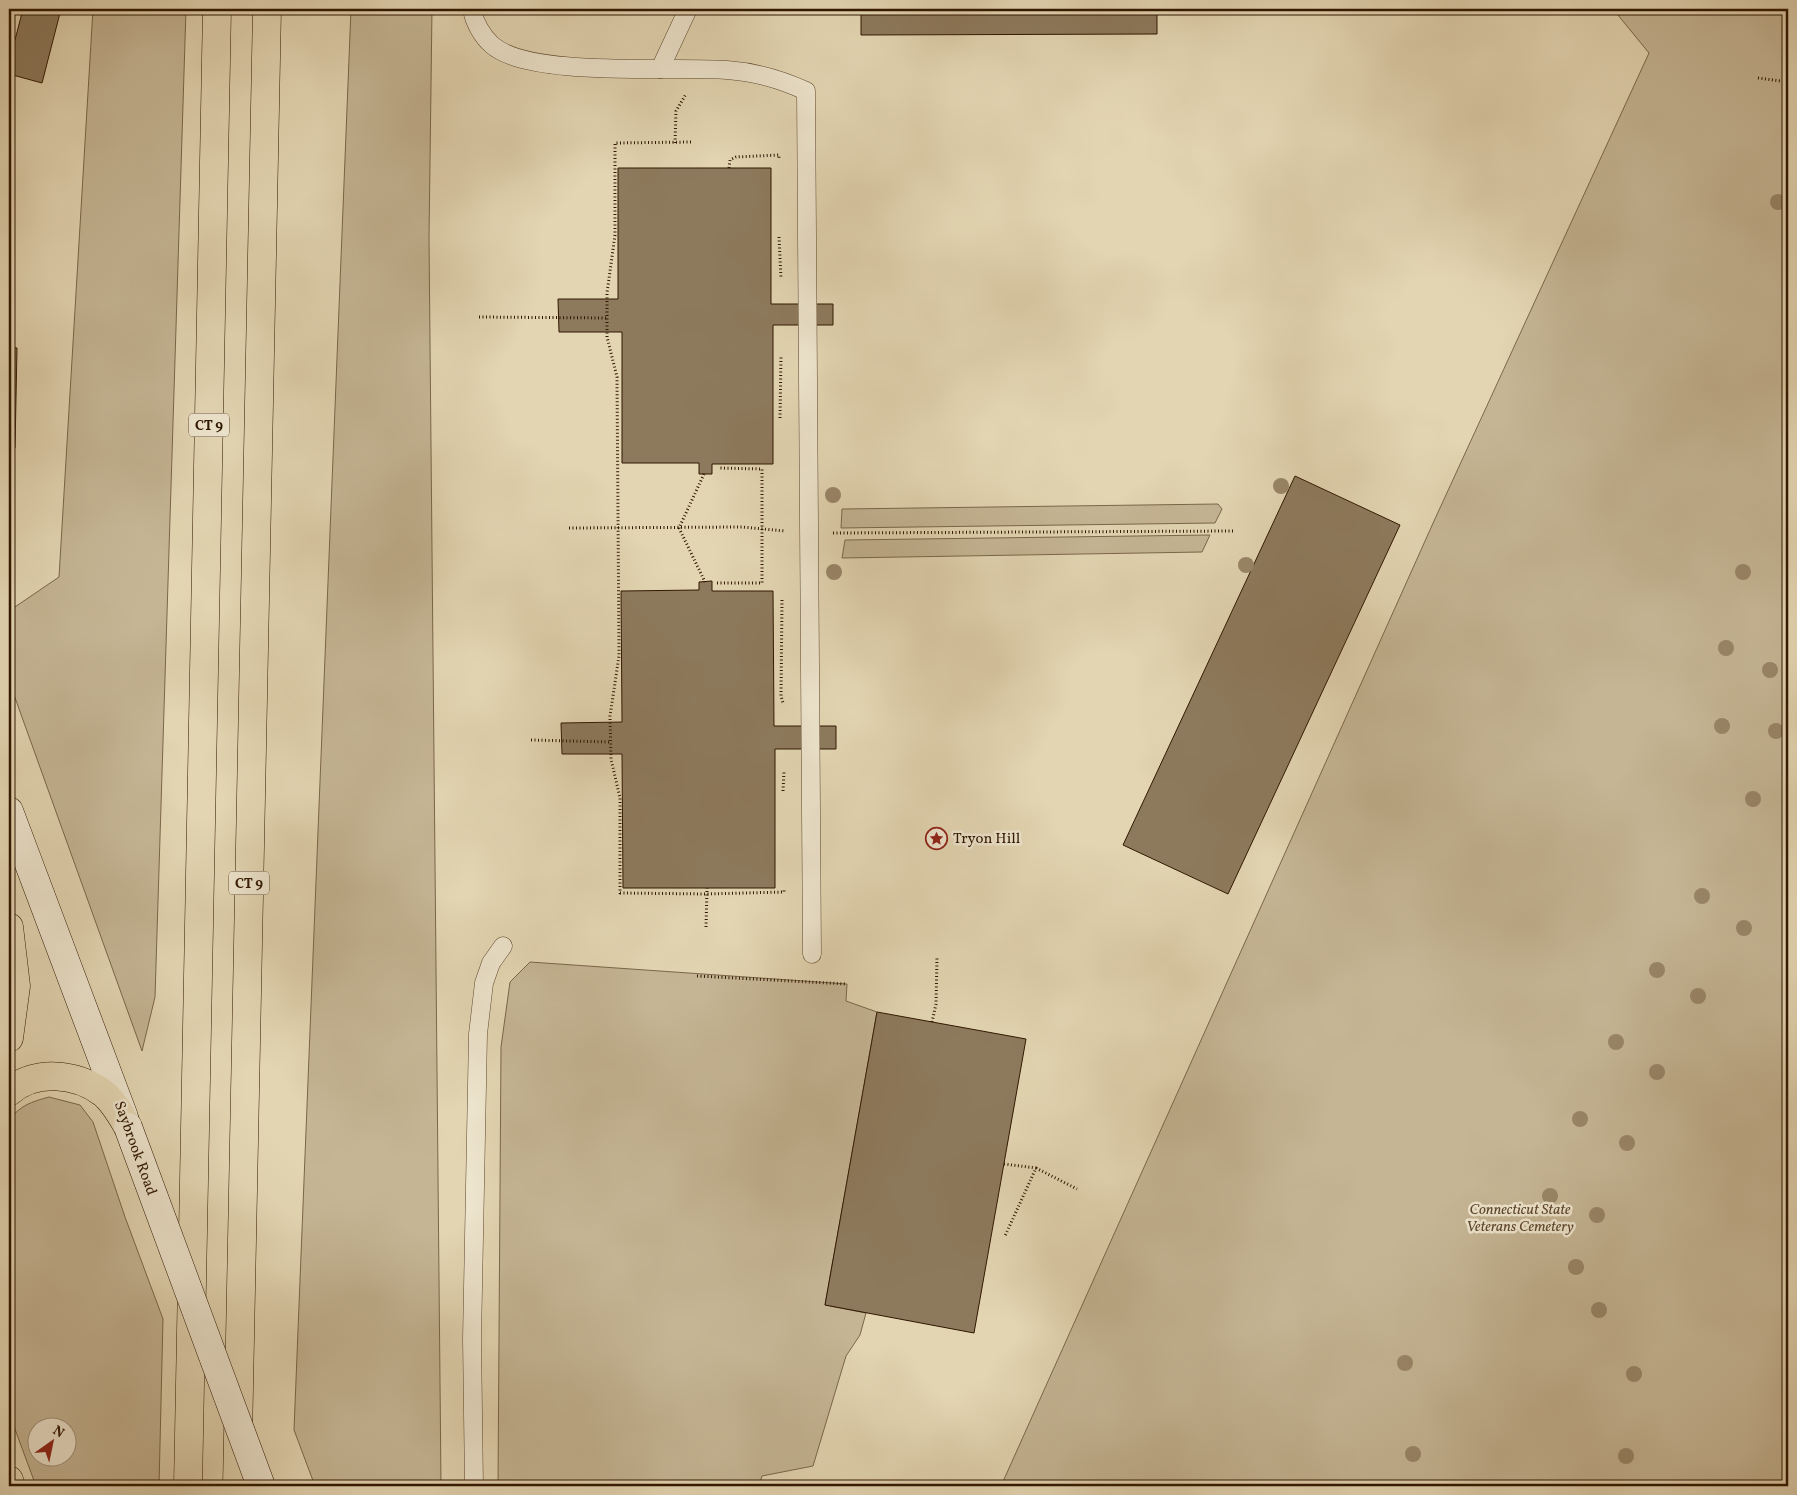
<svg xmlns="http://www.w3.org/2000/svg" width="1797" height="1495" viewBox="0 0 1797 1495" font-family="Vollkorn,serif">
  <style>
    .green { fill: #c5b594; stroke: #7a664a; fill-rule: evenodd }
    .building { fill: #8d7a5d; stroke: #301700 }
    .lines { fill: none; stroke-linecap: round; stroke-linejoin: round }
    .service-casing { stroke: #5d462c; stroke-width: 19 }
    .secondary-casing { stroke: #301700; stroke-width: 29 }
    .motorway-casing { stroke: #301700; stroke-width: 29 }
    .path { stroke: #301700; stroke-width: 3; stroke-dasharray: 1 2.5; stroke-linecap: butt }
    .service { stroke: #ede4cd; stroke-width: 18 }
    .secondary { stroke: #ede4cd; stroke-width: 28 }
    .motorway { stroke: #e3d5b2; stroke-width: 28 }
    .secondary-bridge-casing { stroke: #301700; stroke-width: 29; stroke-linecap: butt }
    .secondary-bridge { stroke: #ede4cd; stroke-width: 28 }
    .tree { fill: #998668 }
    .labels { text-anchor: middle; stroke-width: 5; stroke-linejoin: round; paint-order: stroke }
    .shield { fill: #ede4cd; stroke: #69543e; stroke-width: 1 }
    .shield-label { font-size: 14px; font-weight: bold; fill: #301700 }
    .poi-label { font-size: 15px; fill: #301700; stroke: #ede4cd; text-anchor: start }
    .street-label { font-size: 15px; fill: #301700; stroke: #ede4cd }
    .park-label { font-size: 15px; font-style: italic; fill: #5d462c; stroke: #ede4cd }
  </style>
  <rect width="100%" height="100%" fill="#e3d5b2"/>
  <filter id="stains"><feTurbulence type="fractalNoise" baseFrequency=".004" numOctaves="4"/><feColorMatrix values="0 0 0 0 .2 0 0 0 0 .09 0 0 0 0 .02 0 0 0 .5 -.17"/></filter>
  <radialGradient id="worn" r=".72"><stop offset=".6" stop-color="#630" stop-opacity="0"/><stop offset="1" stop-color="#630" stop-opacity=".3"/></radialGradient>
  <g class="green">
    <path d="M93 9H186L155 997 142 1051 9 681V611L59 577Z"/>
    <path d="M351 9H432L429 238 441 1486H315L294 1430Z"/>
    <path d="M1613 9H1788V1486H1001L1434 521 1649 53Z"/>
    <path d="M1218 504 1222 509 1215 523 841 528 842 509Z"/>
    <path d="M1210 535 1202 552 842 558 845 540Z"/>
    <path d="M530 962 847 984 846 1001 877 1012 825 1305 866 1313 860 1335 846 1356 813 1466 762 1476 759 1486H498L501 1047 510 982Z"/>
    <path d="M49 1097 80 1105 93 1122 125 1217 163 1319 159 1486H36L9 1413V1120C21 1105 31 1102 49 1097ZM38 1428H68V1458H38Z"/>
  </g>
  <g class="building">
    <path d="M23 9H43L60 13 42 83 9 74V63Z"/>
    <path d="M861 9H1157V34L861 35Z"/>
    <path d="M618 168H771V304H833V325H773V464H712V474H699V463H622V332H559L558 299H618Z"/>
    <path d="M9 347 17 348 15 448H9Z"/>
    <path d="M1295 476 1400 525 1228 894 1123 845Z"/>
    <path d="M712 581V591H773L774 726H836V749H775V888H623L622 754H562L561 723 622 722 621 591 699 590V582Z"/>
    <path d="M877 1012 1026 1039 974 1333 825 1305Z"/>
  </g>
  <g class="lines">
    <defs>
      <g id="service">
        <path d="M472 9C474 22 482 36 492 45 529 78 674 66 727 70 756 72 780 79 806 91L812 954"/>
        <path d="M660 69 688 9"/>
        <path d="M474 1486 472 1339 478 1034 484 983 491 963 503 946"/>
      </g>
      <path id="secondary" d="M9 811 124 1117"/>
      <g id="motorway">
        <path d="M9 927 16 986 9 1038"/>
        <path d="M9 1092C35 1069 76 1073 103 1093 114 1102 121 1115 128 1127"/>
        <path d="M9 1480 11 1486"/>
        <path d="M188 1486 217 9"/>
        <path d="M237 1486 267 9"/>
      </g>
    </defs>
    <use href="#service" class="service-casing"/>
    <use href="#secondary" class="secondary-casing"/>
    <use href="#motorway" class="motorway-casing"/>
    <g class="path">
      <path d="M1758 78 1788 82"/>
      <path d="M691 142 615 143V235L607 293V337L617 377 619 656 610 716 611 759 620 798V893L706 894 784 892V890"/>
      <path d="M675 143 676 111 686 94"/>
      <path d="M729 168 730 160 736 157 779 155V159"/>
      <path d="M779 237 781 278"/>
      <path d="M479 317 607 318"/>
      <path d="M780 418 781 355"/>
      <path d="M704 474 679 528 705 582"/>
      <path d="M569 528 742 527 785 531"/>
      <path d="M833 533 1233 531"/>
      <path d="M717 583H762V469L719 468"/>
      <path d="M782 600 781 696 783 703"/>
      <path d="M531 740 610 742"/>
      <path d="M783 791 784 772"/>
      <path d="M706 927 707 888"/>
      <path d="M697 976 847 984"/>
      <path d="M932 1022 936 1004 937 958"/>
      <path d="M1004 1164 1036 1168 1005 1236"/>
      <path d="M1036 1168 1077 1189"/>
    </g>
    <use href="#service" class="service"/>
    <use href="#secondary" class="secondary"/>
    <use href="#motorway" class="motorway"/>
    <defs>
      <path id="secondary-bridge" d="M128 1127 261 1486"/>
    </defs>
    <use href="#secondary-bridge" class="secondary-bridge-casing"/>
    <use href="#secondary-bridge" class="secondary-bridge"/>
  </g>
  <g class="tree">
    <circle cx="1778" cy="202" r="8"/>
    <circle cx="1281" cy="486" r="8"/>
    <circle cx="833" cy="495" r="8"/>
    <circle cx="1246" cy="565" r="8"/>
    <circle cx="834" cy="572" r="8"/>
    <circle cx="1743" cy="572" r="8"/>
    <circle cx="1726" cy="648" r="8"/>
    <circle cx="1770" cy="670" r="8"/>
    <circle cx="1722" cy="726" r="8"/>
    <circle cx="1776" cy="731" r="8"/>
    <circle cx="1753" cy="799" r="8"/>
    <circle cx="1702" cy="896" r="8"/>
    <circle cx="1744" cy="928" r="8"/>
    <circle cx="1657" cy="970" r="8"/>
    <circle cx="1698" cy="996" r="8"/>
    <circle cx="1616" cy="1042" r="8"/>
    <circle cx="1657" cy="1072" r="8"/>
    <circle cx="1580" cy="1119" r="8"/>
    <circle cx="1627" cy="1143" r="8"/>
    <circle cx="1550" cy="1196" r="8"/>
    <circle cx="1597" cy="1215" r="8"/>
    <circle cx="1576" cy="1267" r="8"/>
    <circle cx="1599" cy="1310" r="8"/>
    <circle cx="1405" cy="1363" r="8"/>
    <circle cx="1634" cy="1374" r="8"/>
    <circle cx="1413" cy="1454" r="8"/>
    <circle cx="1626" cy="1456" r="8"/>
  </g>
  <defs>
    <symbol id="sight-ring" viewBox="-11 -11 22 22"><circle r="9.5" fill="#ede4cd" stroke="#8f2418" stroke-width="1.5"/><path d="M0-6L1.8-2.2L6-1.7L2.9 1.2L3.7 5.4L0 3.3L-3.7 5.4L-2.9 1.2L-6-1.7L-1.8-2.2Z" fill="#8f2418"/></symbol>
  </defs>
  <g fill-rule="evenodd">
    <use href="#sight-ring" x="924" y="826" width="25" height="25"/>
  </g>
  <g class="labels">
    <g class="shield">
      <rect x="189" y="413.5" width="40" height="23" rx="4"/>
      <rect x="229" y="871.5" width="40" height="23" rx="4"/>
    </g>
    <g class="shield-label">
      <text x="209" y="430">CT 9</text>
      <text x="249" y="888">CT 9</text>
    </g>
    <g class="poi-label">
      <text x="953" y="843">Tryon Hill</text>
    </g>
    <g class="street-label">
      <text transform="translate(136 1148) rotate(70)" y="5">Saybrook Road</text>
    </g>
    <g class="park-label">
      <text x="1520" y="1214">Connecticut State<tspan x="1520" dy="17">Veterans Cemetery</tspan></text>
    </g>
  </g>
  <rect width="1797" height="1495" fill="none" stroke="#e3d5b2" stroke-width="30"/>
  <rect x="10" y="10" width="1777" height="1475" fill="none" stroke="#301700" stroke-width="2.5"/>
  <rect x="15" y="15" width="1767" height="1465" fill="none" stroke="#301700"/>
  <g transform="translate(52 1442) rotate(33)"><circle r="24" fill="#ede4cd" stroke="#a1927b"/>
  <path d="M0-4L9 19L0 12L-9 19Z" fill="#8f2418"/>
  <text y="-8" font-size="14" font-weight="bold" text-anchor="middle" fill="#301700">N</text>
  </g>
  <rect width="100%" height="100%" filter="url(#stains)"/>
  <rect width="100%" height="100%" fill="url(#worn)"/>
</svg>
